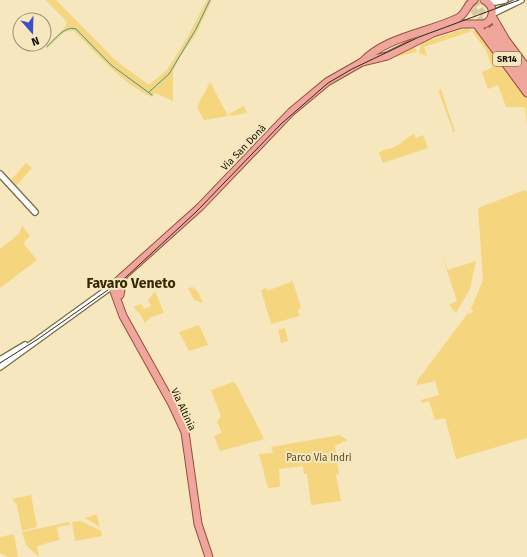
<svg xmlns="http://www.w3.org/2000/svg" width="527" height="557" viewBox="0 0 527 557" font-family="'Fira Sans',sans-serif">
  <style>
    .green { fill: #f5d57d }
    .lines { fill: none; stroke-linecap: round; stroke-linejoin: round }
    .stream { stroke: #3998a3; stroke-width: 1 }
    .major-tunnel { stroke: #d5c7a2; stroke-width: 7; stroke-dasharray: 7 3.5; stroke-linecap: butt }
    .minor-casing { stroke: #796b46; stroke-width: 8 }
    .major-casing { stroke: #9c4c3c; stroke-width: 9 }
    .minor { stroke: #fff; stroke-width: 5.5 }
    .major { stroke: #efa69c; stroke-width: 7 }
    .tram { stroke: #312a1a; stroke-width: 1 }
    .labels { text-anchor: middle; stroke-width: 4; stroke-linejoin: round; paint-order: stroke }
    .shield { fill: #f6e7be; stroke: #5a513c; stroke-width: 1 }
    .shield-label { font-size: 9px; font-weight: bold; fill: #171104 }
    .street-label { font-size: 10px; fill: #171104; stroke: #f6e7be }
    .park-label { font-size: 10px; fill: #5c4d26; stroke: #f6e7be }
    .district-label { font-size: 14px; font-weight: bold; fill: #342802; stroke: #f6e7be }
  </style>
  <rect width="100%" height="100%" fill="#f6e7be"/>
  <g class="green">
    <path d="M46 0H56L116 61 149 85 167 70 187 38 207 0H212L196 34 180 57 173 71V101L155 93 152 97C123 85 97 53 74 31L65 32 48 47 46 46 65 27 67 22Z"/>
    <path d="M467 28 472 31 477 30 527 96V124L525 107H506L498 85 488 89 482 72 492 68 486 50 472 31 424 47 427 56 419 53 421 43Z"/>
    <path d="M412 47 415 48 417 52 391 58Z"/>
    <path d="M210 82 228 116 204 120 197 107Z"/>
    <path d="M441 89 455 132H453L452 128 438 90Z"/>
    <path d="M244 106 247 113 230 116 229 114Z"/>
    <path d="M414 134 416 138 423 135 428 148 383 163 379 153C385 148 392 149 398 145 404 142 407 136 414 134Z"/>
    <path d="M26 163 32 168 16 186 11 180Z"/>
    <path d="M525 190 527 192V438L456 459 445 418 435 420 429 401 421 403V400L439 395 435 381 417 385V381L468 313 470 314 473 311 471 309 483 280 478 208Z"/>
    <path d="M22 226 30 236 23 243 37 260 0 288V249L19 234Z"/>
    <path d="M443 258 448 270 476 261 470 289 456 313 449 305 457 301Z"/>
    <path d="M291 280 293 282 301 308 298 310 299 316 271 324 261 290 266 288 267 291 291 282Z"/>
    <path d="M193 287 198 292 203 303 194 300 188 288Z"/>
    <path d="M155 291 164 313 151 317 145 323 140 314 133 307 141 304 144 309 151 306 148 300Z"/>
    <path d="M199 325 208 345 189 351 179 332Z"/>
    <path d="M285 328 288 341 281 343 278 330Z"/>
    <path d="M233 382 236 384 264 439 220 451 214 436 222 433 217 422 221 416 211 390Z"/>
    <path d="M340 435 347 440 335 446 339 474 336 475 341 501 311 505 307 474H304L303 466 279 469 280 486 279 487 268 488 259 454 273 453 271 447Z"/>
    <path d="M31 495 37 527 22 531 17 505 12 499Z"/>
    <path d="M97 514V516L100 527 85 518Z"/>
    <path d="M81 521 101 531 102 536 75 541 72 522Z"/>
    <path d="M69 522 70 525 57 527 59 540 37 546 39 557 26 545 22 532Z"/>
    <path d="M14 534 18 557H8L0 553V537Z"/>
  </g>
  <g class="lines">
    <g class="stream">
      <path d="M47 47C54 40 65 25 76 29L111 65 152 95"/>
      <path d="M149 92 169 74 196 29 210 0"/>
    </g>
    <g class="major-tunnel">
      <path d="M467 0 486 28"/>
      <path d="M474 0 493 29"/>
    </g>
    <defs>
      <g id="minor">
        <path d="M487 1 495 2 505 0"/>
        <path d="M492 14 521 0"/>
        <path d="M0 174 35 212"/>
        <path d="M0 360 25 345"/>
        <path d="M0 367 112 286"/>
      </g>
      <g id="major">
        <path d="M492 16 506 40 527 68"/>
        <path d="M477 25 527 93"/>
        <path d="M493 29 527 76"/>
        <path d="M488 31 527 85"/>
        <path d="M362 62C387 36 427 33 458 18 466 14 467 4 474 0"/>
        <path d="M120 295 123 277"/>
        <path d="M209 557 198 524 185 432 172 404 123 316 112 286 200 207 291 112 327 82 362 62 387 56 433 33 462 24H485C495 18 495 6 484 0"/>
      </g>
    </defs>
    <use href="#minor" class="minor-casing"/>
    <use href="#major" class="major-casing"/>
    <use href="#minor" class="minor"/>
    <use href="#major" class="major"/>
    <path class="tram" d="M0 363 38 339 125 278 196 212 281 124 328 83 352 69 419 37 519 0"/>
  </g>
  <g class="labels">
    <rect class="shield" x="493" y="52" width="28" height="14" rx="3"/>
    <g class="shield-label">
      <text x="507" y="62">SR14</text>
    </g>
    <g class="street-label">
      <text transform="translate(243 147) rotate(-46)" y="4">Via San Donà</text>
      <text transform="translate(184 409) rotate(65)" y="4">Via Altinia</text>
    </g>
    <g class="park-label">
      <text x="319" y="461">Parco Via Indri</text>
    </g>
    <g class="district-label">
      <text x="131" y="288">Favaro Veneto</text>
    </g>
  </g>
  <g transform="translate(32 32) rotate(160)"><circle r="19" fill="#f6e7be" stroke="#9d9174"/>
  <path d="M0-3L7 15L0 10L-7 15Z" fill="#3b51c4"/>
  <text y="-6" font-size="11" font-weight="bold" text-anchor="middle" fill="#171104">N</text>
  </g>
</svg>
